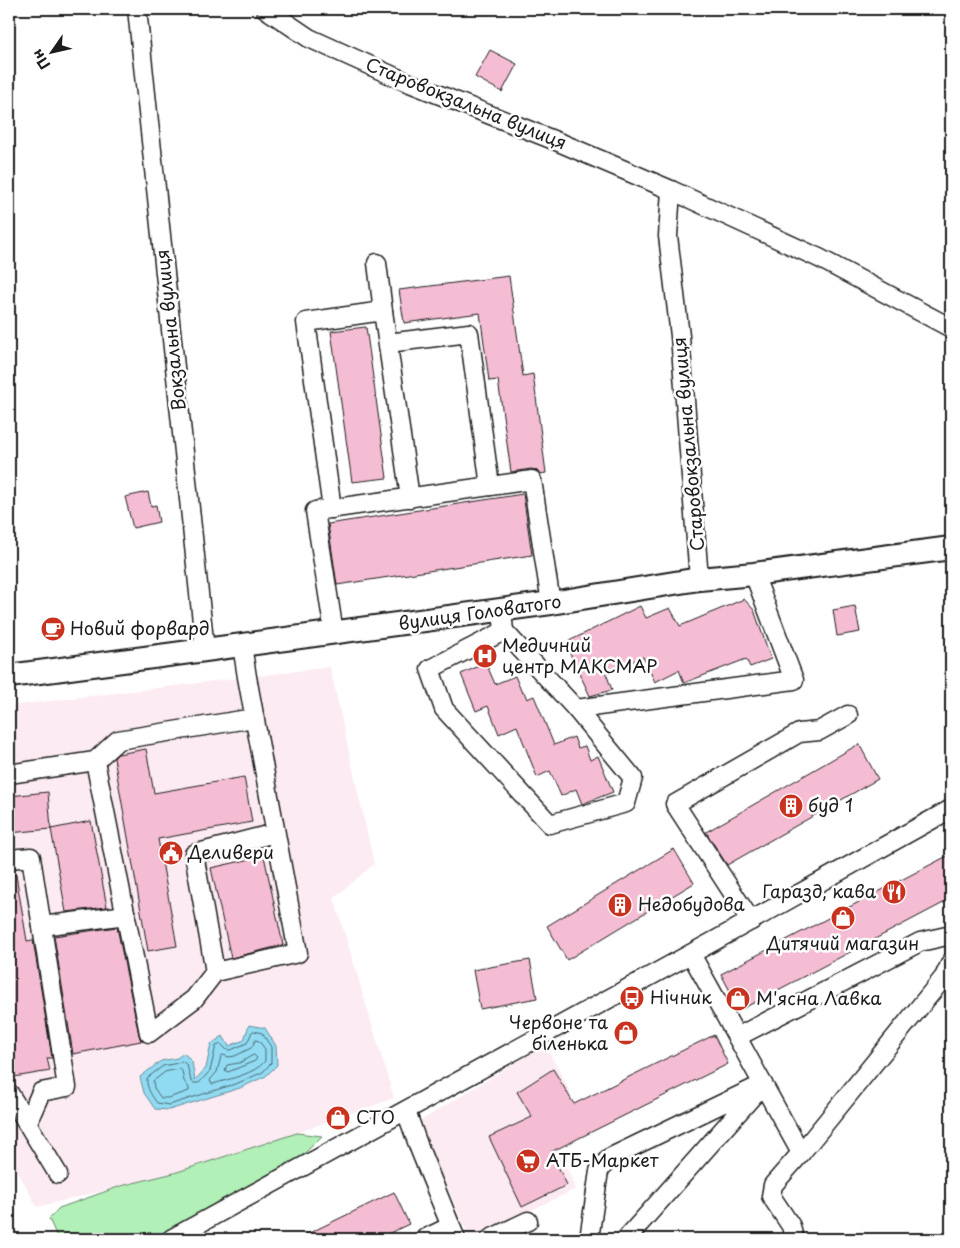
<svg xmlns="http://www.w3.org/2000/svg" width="960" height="1248" viewBox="0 0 960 1248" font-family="'Playpen Sans',sans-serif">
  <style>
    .built { fill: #fcebf2 }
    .green { fill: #b1f0b7; stroke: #66866a }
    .water { fill: #91dbf2; stroke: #628f9c }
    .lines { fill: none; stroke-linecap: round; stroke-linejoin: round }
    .shore { stroke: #4b6872; stroke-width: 1 }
    .building { fill: #f5bdd4; stroke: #1c1c1c }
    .minor-casing { stroke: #1c1c1c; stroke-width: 21 }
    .major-casing { stroke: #1c1c1c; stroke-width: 26 }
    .minor { stroke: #fff; stroke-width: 18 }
    .major { stroke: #fff; stroke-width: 22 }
    .labels { text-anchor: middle; stroke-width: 5; stroke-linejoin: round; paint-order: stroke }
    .street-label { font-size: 18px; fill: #1c1c1c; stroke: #fff }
    .poi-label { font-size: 18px; fill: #1c1c1c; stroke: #fff; text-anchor: start }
  </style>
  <rect width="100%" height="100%" fill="#fff"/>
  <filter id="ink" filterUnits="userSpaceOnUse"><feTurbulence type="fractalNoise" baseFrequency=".02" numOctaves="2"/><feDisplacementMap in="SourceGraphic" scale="10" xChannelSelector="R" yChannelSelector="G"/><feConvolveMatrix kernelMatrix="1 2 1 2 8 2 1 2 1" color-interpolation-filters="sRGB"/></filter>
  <g filter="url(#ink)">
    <g class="built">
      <path d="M330 667 374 864 334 898 394 1098 202 1167 37 1207 9 1155V706Z"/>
      <path d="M545 1045 571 1093 543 1114 576 1189 470 1239 418 1122Z"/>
    </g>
    <path class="green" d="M297 1133 322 1136 300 1158 157 1239H58L49 1219 59 1208 121 1186 174 1173Z"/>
    <path class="water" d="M249 1025 265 1028 276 1046 277 1065 266 1076 240 1088 169 1110 155 1109 144 1093 140 1077 161 1061 177 1058 184 1053 192 1062 195 1080 206 1068 211 1044 223 1036 229 1046 244 1040Z"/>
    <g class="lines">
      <g class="shore">
        <path d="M254 1031 262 1033 271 1047V1063L263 1072 238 1083 169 1105 157 1103C152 1096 146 1088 147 1078L163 1066 178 1063 182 1061 187 1065 191 1081 194 1083H199L210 1071 216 1046 221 1044 227 1050H231L247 1043 252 1032Z"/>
        <path d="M256 1040 259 1041 265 1049V1061C255 1074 229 1079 213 1084L211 1083 210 1080 217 1072 221 1056 223 1055 229 1057 235 1056 251 1048Z"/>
        <path d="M254 1055 257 1058 255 1061 228 1072 225 1070 227 1065 239 1063Z"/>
        <path d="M180 1069 182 1071 184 1081 189 1088V1091L168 1098H161L154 1088 153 1081 165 1072Z"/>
      </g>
    </g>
    <g class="building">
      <path d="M490 50 517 64 502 92 475 77Z"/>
      <path d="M509 276 523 376 533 374 546 473 540 474 536 470 531 469 511 472 498 380 489 381 480 313 404 323 399 290Z"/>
      <path d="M366 327 387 478 352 482 331 331Z"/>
      <path d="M148 492 151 506 156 505 159 522 133 528 125 497Z"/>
      <path d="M523 494 532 555 337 585 328 524Z"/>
      <path d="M744 599 754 610 771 659 750 667 746 659 684 683 679 670 655 682 643 657 606 673 612 690 590 696 565 643 640 606 646 618 670 608 680 626Z"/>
      <path d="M855 606 860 632 837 636 833 610Z"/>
      <path d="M486 663 495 684 515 676 522 693 524 692 527 699 534 696 554 745 574 737 578 748 585 746 590 760 598 756 613 792 582 804 576 789 561 796 550 771 537 777 517 726 499 734 488 706 476 711 461 674Z"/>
      <path d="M859 744 878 779 727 865 706 832Z"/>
      <path d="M146 749 154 793 244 777 252 822 158 839 177 946 148 951 114 758 118 754Z"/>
      <path d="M48 792 51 829 9 833V796Z"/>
      <path d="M91 821 107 907 66 912 51 829Z"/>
      <path d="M674 849 694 883 567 960 547 926Z"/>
      <path d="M951 854V899L740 1010 721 974Z"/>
      <path d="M264 856 283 945 231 958 211 868Z"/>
      <path d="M9 875H16L27 941 33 940 52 1058H47L50 1071 14 1077 9 1049Z"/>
      <path d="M117 927 139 1035 141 1041 73 1054 54 936Z"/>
      <path d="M530 960 537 998 480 1009 473 970Z"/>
      <path d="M714 1035 728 1064 551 1152 567 1185 522 1207 489 1137 532 1117 517 1092 553 1069 574 1104Z"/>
      <path d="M394 1192 409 1224 377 1239H297Z"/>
    </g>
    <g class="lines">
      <defs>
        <g id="minor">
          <path d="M137 9 205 650"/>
          <path d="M266 9 309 38 402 80 561 143 671 190 819 258 951 328"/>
          <path d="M671 190 668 236 680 336 699 579"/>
          <path d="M377 263 383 311"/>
          <path d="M388 343 469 333 490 486"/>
          <path d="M332 509 306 322 383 311 410 498"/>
          <path d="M503 621 504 631 576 709 794 680 754 574"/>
          <path d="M504 631 430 669 444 709 550 824 626 803 633 778 576 709"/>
          <path d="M334 633 315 511 532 480 551 603"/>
          <path d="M95 761 149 1033 194 999 215 972 298 953 247 677 242 645"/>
          <path d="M9 774 95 761 118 740 254 718"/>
          <path d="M9 859 31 857 67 1087 41 1092 27 1124"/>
          <path d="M751 921 675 804 799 733 819 731 848 715"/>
          <path d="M42 926 126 915"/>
          <path d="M691 954 801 1153"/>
          <path d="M215 972 194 854 275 833"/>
          <path d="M737 1037 920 942 951 935"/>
          <path d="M9 1093 58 1174"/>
          <path d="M406 1111 420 1150 456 1239"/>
          <path d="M171 1239 736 929 951 809"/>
          <path d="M424 1239 451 1226"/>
          <path d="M490 1239 528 1221"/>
          <path d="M589 1239 599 1171 609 1158 763 1084"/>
          <path d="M626 1239 758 1090"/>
          <path d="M794 1239 791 1226 771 1196 773 1185 801 1153 944 977 951 962"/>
        </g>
        <path id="major" d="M9 676 205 650 551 603 699 579 754 574 951 548"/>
      </defs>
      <use href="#minor" class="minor-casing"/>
      <use href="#major" class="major-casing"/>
      <use href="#minor" class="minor"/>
      <use href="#major" class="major"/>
    </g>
  </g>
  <defs>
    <symbol id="cafe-disc" viewBox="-11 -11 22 22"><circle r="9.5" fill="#c8321e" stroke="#fff"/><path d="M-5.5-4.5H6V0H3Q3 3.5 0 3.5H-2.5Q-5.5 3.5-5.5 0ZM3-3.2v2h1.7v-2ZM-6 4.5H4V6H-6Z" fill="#fff"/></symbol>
    <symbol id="hospital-disc" viewBox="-11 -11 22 22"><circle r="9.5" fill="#c8321e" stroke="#fff"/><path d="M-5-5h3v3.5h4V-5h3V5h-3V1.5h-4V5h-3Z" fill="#fff"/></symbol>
    <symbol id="building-disc" viewBox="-11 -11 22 22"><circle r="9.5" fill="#c8321e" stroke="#fff"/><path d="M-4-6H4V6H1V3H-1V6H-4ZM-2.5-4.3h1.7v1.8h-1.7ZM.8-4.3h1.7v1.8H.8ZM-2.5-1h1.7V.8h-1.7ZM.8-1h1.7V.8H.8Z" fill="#fff"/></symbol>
    <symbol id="civic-disc" viewBox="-11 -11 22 22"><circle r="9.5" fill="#c8321e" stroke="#fff"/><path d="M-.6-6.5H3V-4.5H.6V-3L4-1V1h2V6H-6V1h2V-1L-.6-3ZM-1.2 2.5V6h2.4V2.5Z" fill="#fff"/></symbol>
    <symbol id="restaurant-disc" viewBox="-11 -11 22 22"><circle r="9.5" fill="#c8321e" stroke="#fff"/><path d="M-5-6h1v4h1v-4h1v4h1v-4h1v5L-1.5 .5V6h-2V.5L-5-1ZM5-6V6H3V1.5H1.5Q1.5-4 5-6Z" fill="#fff"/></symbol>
    <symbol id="shop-disc" viewBox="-11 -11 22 22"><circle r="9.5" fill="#c8321e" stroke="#fff"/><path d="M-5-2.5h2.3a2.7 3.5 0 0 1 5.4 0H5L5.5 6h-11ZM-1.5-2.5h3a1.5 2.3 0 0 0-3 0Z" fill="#fff"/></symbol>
    <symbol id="bus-disc" viewBox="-11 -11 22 22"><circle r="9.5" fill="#c8321e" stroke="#fff"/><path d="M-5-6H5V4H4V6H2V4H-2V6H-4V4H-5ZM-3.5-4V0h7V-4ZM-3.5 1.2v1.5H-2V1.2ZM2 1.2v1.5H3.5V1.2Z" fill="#fff"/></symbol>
    <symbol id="supermarket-disc" viewBox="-11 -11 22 22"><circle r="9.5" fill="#c8321e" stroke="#fff"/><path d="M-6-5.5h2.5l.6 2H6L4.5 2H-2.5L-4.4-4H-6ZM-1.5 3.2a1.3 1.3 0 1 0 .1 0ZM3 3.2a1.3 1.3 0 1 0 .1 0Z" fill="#fff"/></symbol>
  </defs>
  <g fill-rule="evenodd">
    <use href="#cafe-disc" x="39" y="615" width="28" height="28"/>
    <use href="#hospital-disc" x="471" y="642" width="28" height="28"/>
    <use href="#building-disc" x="777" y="792" width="28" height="28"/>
    <use href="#civic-disc" x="157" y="839" width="28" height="28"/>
    <use href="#restaurant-disc" x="880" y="878" width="28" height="28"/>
    <use href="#building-disc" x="606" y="891" width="28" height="28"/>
    <use href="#shop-disc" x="829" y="904" width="28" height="28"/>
    <use href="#bus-disc" x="618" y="984" width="28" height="28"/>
    <use href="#shop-disc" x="724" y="985" width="28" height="28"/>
    <use href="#shop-disc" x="612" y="1019" width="28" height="28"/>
    <use href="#shop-disc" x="324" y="1104" width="28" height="28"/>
    <use href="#supermarket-disc" x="514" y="1147" width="28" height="28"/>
  </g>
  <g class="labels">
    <g class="street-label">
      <text transform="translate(466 104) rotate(22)" y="6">Старовокзальна вулиця</text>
      <text transform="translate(171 330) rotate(-96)" y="6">Вокзальна вулиця</text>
      <text transform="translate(689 444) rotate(-95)" y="6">Старовокзальна вулиця</text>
      <text transform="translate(480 613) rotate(-8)" y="6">вулиця Головатого</text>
    </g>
    <g class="poi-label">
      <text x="70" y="635">Новий форвард</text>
      <text x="502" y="652">Медичний<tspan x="502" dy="21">центр МАКСМАР</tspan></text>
      <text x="808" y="812">буд 1</text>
      <text x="188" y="859">Деливери</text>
      <text x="876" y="898" text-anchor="end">Гаразд, кава</text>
      <text x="638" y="911">Недобудова</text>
      <text x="843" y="950" text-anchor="middle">Дитячий магазин</text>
      <text x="650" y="1004">Нічник</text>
      <text x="756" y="1005">М'ясна Лавка</text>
      <text x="608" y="1029" text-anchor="end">Червоне та<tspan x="608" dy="21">біленька</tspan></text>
      <text x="356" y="1124">СТО</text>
      <text x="546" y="1167">АТБ-Маркет</text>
    </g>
  </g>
  <rect width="960" height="1248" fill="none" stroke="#fff" stroke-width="30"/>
  <rect x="15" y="15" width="930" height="1218" fill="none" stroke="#1c1c1c" stroke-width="2" filter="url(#ink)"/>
  <g transform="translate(52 52) rotate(236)" stroke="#ffffff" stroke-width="4" paint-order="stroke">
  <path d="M0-4L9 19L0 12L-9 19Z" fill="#1c1c1c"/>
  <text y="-8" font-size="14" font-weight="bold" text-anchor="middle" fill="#1c1c1c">Пн</text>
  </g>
</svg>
